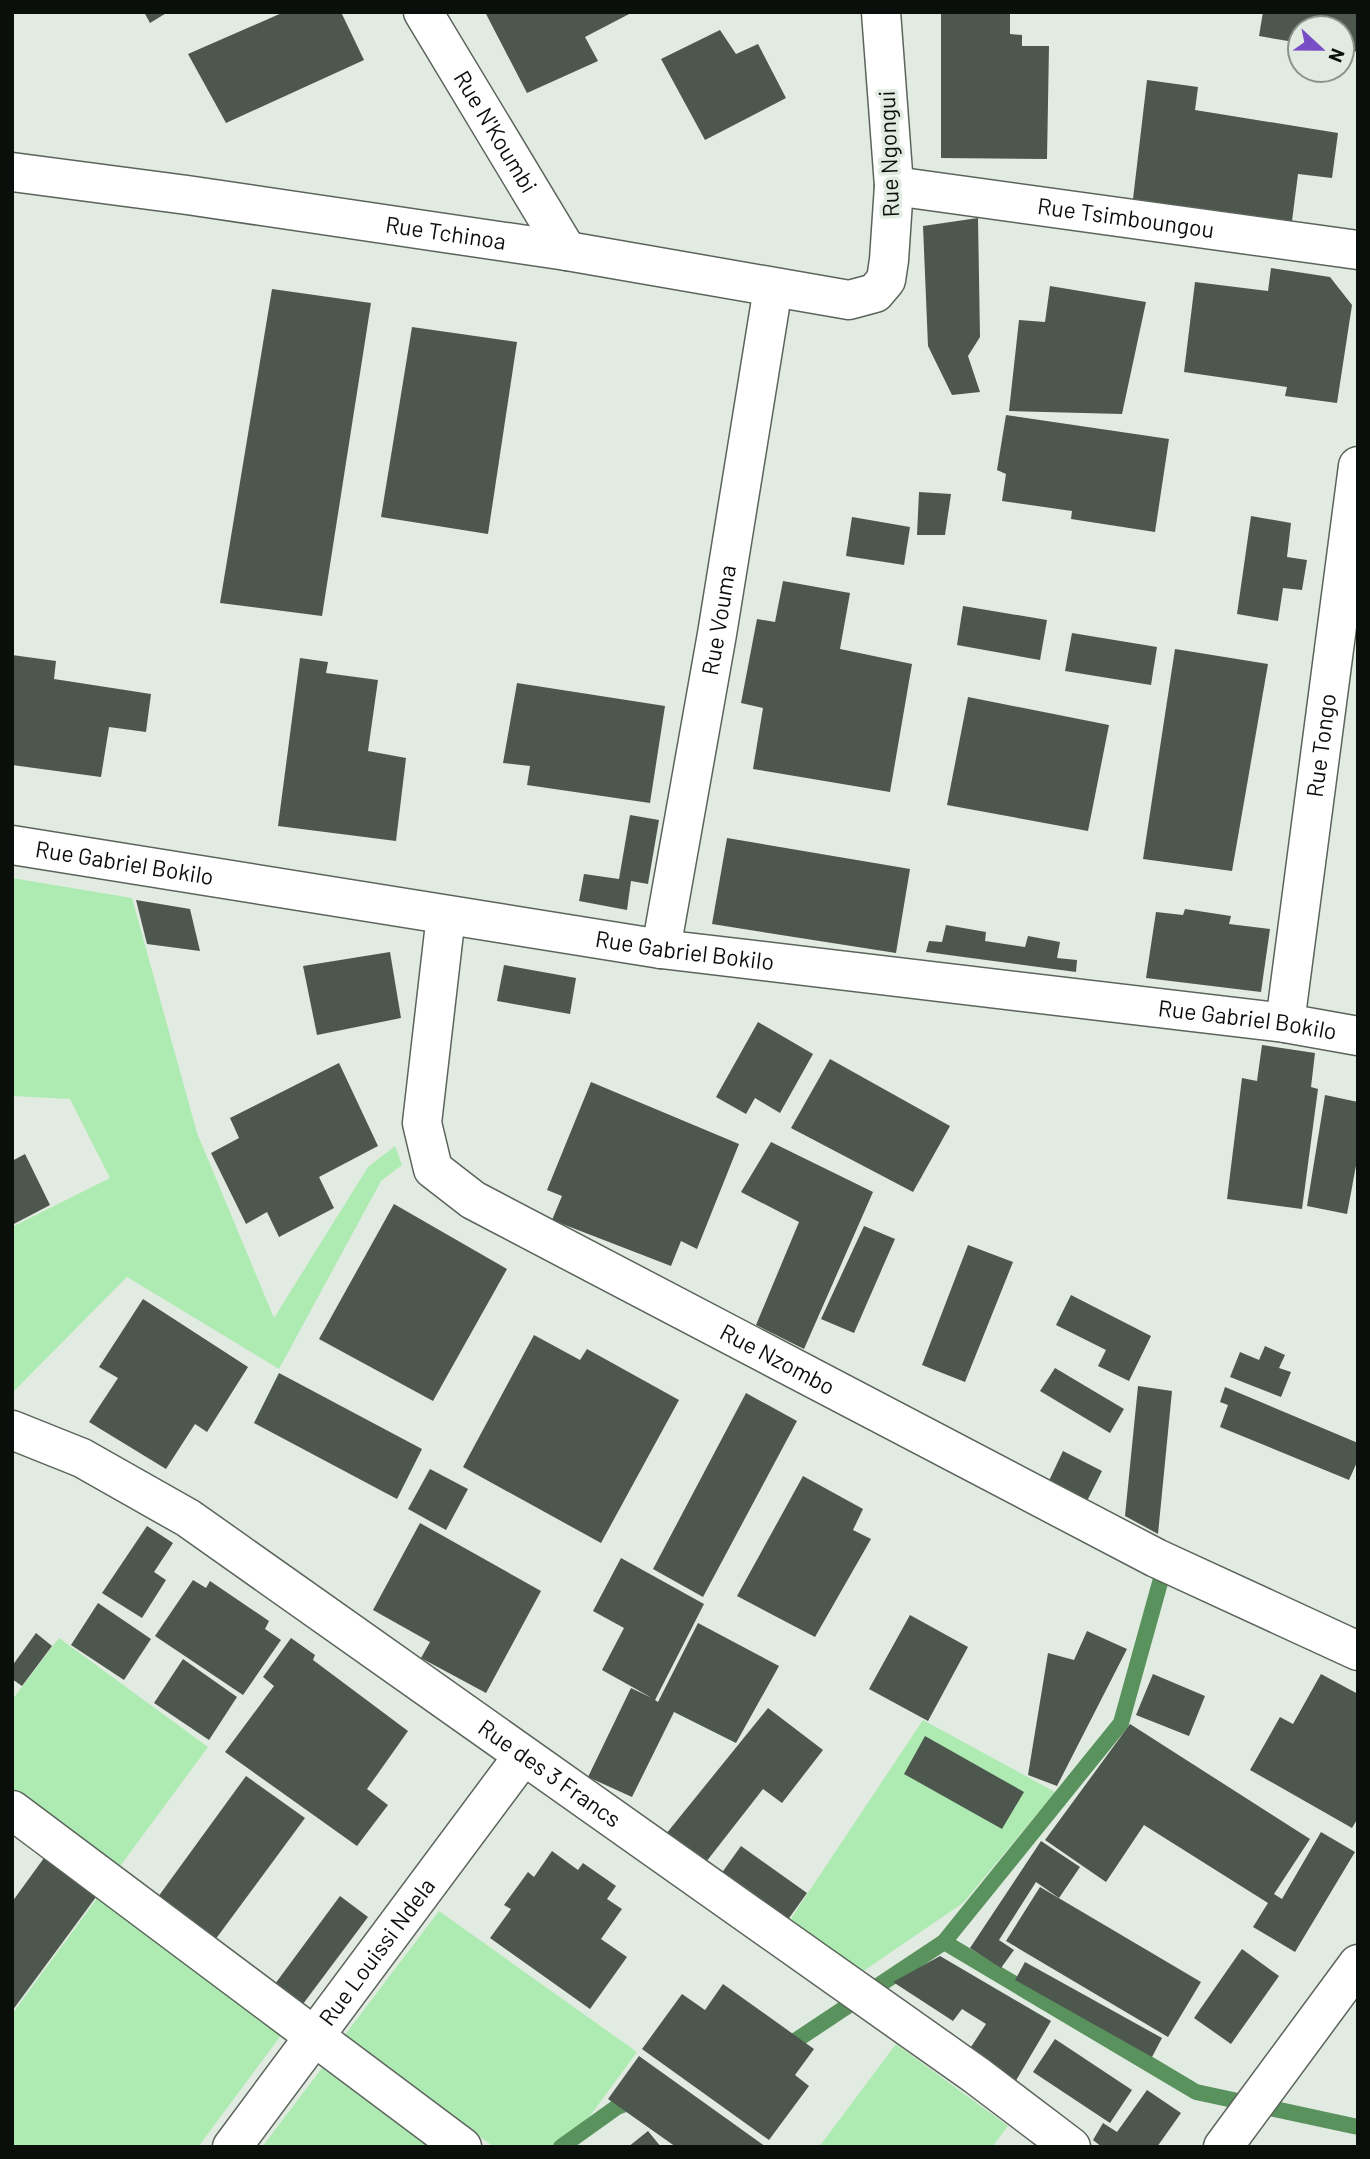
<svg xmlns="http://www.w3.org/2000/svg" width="1370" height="2159" viewBox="0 0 1370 2159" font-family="Barlow,sans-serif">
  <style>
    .green { fill: #aeebb2 }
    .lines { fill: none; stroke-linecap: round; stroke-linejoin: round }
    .stream { stroke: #5a925e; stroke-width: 16 }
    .building { fill: #4e574e }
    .minor-casing { stroke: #5b645b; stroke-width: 41 }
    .minor { stroke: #fff; stroke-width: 38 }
    .labels { text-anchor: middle; stroke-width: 7; stroke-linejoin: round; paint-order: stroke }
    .street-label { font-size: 23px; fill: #0b0f0b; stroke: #e1ebe1 }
  </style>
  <rect width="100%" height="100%" fill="#e1ebe1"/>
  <g class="green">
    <path d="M12 878 132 898 197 1133 274 1318 368 1167 395 1146 402 1165 381 1181 279 1369 127 1277 12 1393V1227L110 1178 70 1099 12 1096Z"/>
    <path d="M59 1638 208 1747 118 1869 12 1790V1700Z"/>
    <path d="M923 1720 1055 1792 963 1903 859 1974 788 1923Z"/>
    <path d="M98 1897 282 2034 198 2147H12V2014Z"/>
    <path d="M439 1911 637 2052 567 2147H494L344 2036Z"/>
    <path d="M896 2044 1008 2126 992 2147H819Z"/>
    <path d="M322 2068 429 2147H262Z"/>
  </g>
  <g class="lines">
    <g class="stream">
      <path d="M944 1942 1196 2092 1358 2127"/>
      <path d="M782 2046 795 2041 944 1942 1121 1723 1166 1561"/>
      <path d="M561 2147 617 2107 636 2100"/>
    </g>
  </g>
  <g class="building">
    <path d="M144 12H168L150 23Z"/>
    <path d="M284 12H341L364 60 226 123 188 54Z"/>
    <path d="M485 12H633L585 37 598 61 527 93Z"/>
    <path d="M941 12H1010V34L1022 35V46H1049L1047 159 941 158Z"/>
    <path d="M1263 12H1358V52L1342 49V28H1300V43L1259 36Z"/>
    <path d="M720 30 736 54 758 44 786 98 705 140 661 59Z"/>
    <path d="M1147 80 1198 87 1195 110 1338 133 1332 178 1298 174 1292 221 1133 199Z"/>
    <path d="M978 218 980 337 968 356 980 392 952 395 928 346 923 226Z"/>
    <path d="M1271 268 1330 277 1352 305 1337 403 1285 396 1287 387 1184 372 1195 282 1268 291Z"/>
    <path d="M1050 286 1146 302 1122 414 1009 411 1019 320 1045 322Z"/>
    <path d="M272 289 371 303 322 616 220 603Z"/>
    <path d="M412 327 517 342 488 534 381 517Z"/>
    <path d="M1006 415 1169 439 1155 532 1071 519 1072 511 1002 501 1006 474 997 470Z"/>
    <path d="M919 492 951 494 945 535H917Z"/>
    <path d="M1251 516 1291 523 1287 557 1307 560 1302 590 1283 588 1278 621 1237 614Z"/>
    <path d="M852 517 910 527 904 565 846 556Z"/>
    <path d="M783 581 850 593 840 649 912 664 890 792 753 769 763 708 741 703 757 619 775 622Z"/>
    <path d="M963 606 1047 620 1040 660 957 645Z"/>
    <path d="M1072 633 1157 647 1151 685 1065 671Z"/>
    <path d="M1175 649 1268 664 1232 871 1143 859Z"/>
    <path d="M12 655 56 661 54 679 151 694 146 732 109 727 101 777 12 765Z"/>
    <path d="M300 658 328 662 326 673 378 680 368 751 406 758 396 841 278 826Z"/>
    <path d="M517 683 665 706 650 803 527 785 530 766 503 763Z"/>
    <path d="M968 697 1109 725 1088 831 947 805Z"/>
    <path d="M630 815 659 820 648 884 631 881 627 910 579 901 584 874 619 879Z"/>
    <path d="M727 838 910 869 896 953 712 924Z"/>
    <path d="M136 900 190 909 200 951 147 944Z"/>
    <path d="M1185 909 1231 916 1229 924 1270 929 1261 992 1146 978 1156 912 1183 915Z"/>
    <path d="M946 925 986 932 985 941 1025 947 1028 936 1060 942 1057 958 1077 960 1076 972 926 952 929 941 942 942Z"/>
    <path d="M390 952 401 1018 317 1035 303 966Z"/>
    <path d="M504 965 576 978 570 1014 497 1001Z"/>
    <path d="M758 1022 813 1054 780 1113 755 1098 746 1114 716 1097Z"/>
    <path d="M1262 1045 1315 1053 1311 1087 1318 1089 1302 1209 1227 1199 1242 1078 1257 1081Z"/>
    <path d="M830 1059 950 1126 913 1192 791 1128Z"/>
    <path d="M339 1063 378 1146 319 1177 334 1208 279 1237 267 1212 246 1224 211 1153 239 1138 230 1118Z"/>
    <path d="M591 1082 739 1144 697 1249 681 1241 671 1266 552 1220 562 1196 547 1190Z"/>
    <path d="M1325 1095 1358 1102V1155L1347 1214 1307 1206Z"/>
    <path d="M771 1142 873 1192 804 1349 756 1325 799 1222 741 1192Z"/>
    <path d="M25 1154 50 1205 12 1225V1161Z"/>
    <path d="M394 1204 507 1269 433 1401 319 1339Z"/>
    <path d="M864 1226 895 1239 854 1333 821 1319Z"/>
    <path d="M968 1245 1013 1262 965 1382 922 1365Z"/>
    <path d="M1071 1295 1151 1336 1129 1381 1098 1366 1106 1350 1056 1325Z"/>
    <path d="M143 1299 248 1367 207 1432 195 1424 166 1469 89 1422 118 1378 99 1367Z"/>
    <path d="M534 1335 580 1360 587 1349 679 1400 601 1543 463 1467Z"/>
    <path d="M1265 1346 1285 1355 1279 1368 1291 1372 1281 1397 1230 1377 1240 1352 1259 1360Z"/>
    <path d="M1055 1368 1124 1409 1110 1433 1040 1391Z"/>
    <path d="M279 1373 422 1449 397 1499 254 1423Z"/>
    <path d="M1138 1386 1172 1391 1158 1534 1125 1516Z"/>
    <path d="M1225 1387 1358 1443V1460L1349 1480 1220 1427 1228 1405 1220 1402Z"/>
    <path d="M746 1393 797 1421 703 1597 653 1569Z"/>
    <path d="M1063 1451 1102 1471 1085 1505 1047 1485Z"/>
    <path d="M430 1469 468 1489 446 1530 408 1509Z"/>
    <path d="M803 1476 863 1509 853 1530 871 1539 815 1637 737 1596Z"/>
    <path d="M420 1523 541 1591 486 1693 421 1658 430 1642 373 1610Z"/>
    <path d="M147 1526 173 1543 154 1572 166 1580 142 1618 102 1593Z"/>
    <path d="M621 1558 704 1604 655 1700 658 1702 698 1623 779 1666 736 1743 674 1712 632 1797 588 1777 631 1688 652 1698 602 1670 624 1628 593 1611Z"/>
    <path d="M193 1580 206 1588 210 1581 269 1621 265 1629 281 1640 243 1695 155 1636Z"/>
    <path d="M98 1603 151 1639 124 1680 71 1645Z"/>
    <path d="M910 1615 968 1647 928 1721 869 1689Z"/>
    <path d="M1087 1631 1127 1649 1057 1786 1028 1775 1048 1653 1074 1660Z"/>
    <path d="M36 1633 52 1646 22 1686 12 1679V1666Z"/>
    <path d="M291 1638 315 1655 313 1660 408 1731 367 1789 388 1805 357 1846 225 1752 274 1686 263 1677Z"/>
    <path d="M183 1659 237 1697 209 1740 154 1703Z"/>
    <path d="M1153 1674 1205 1696 1189 1736 1136 1715Z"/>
    <path d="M1321 1674 1358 1694V1818L1352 1828 1250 1770 1280 1717 1293 1724Z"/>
    <path d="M768 1708 823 1750 782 1803 763 1789 706 1862 666 1834Z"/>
    <path d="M1130 1724 1310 1839 1274 1894 1282 1899 1321 1832 1355 1852 1295 1952 1253 1927 1268 1903 1144 1825 1106 1882 1045 1840Z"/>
    <path d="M925 1736 1024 1792 1002 1829 904 1774Z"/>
    <path d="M246 1776 305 1818 215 1940 158 1897Z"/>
    <path d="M1041 1841 1080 1867 1059 1898 1036 1882 999 1940 1014 1950 1001 1968 970 1948Z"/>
    <path d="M741 1846 807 1893 787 1921 721 1874Z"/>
    <path d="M552 1851 578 1870 583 1863 616 1886 607 1899 622 1909 601 1939 627 1957 590 2009 490 1938 511 1909 504 1905 528 1872 534 1877Z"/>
    <path d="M44 1858 96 1897 12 2011V1902Z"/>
    <path d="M1040 1887 1201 1982 1168 2037 1006 1941Z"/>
    <path d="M340 1896 368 1917 303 2004 275 1984Z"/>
    <path d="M1242 1949 1279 1976 1231 2044 1194 2018Z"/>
    <path d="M940 1956 1051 2021 1014 2084 969 2050 986 2024 962 2009 953 2021 893 1982Z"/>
    <path d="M1025 1962 1162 2038 1152 2057 1015 1980Z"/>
    <path d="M723 1984 814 2049 795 2075 809 2086 769 2140 642 2049 682 1994 705 2010Z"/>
    <path d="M1055 2039 1132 2090 1110 2123 1033 2072Z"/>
    <path d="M639 2056 766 2147H676L608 2099Z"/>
    <path d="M1147 2090 1181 2113 1157 2147H1102L1093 2140 1103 2123 1117 2132Z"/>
    <path d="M648 2131 661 2147H628Z"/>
  </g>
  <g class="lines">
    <defs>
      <g id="minor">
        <path id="s1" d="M423 12 567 251"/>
        <path id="s2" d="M12 172 187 195 567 251 849 300 875 293 886 280 889 260 894 186 881 12"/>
        <path id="s3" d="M894 186 1358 250"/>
        <path id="s4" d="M12 845 661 949 1285 1023 1358 1036"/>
        <path id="s5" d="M446 915 422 1123 433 1169 473 1200 1156 1558 1358 1651"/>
        <path id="s6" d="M661 949 717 634 773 288"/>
        <path id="s7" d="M1285 1023 1358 466"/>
        <path id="s8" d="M12 1430 82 1458 188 1518 976 2075 1071 2147"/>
        <path d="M12 1810 462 2147"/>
        <path id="s9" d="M232 2147 523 1756"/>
        <path d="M1223 2147 1358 1964"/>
      </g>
    </defs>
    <use href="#minor" class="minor-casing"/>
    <use href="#minor" class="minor"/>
  </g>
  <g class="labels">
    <g class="street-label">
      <text dy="8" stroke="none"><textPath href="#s1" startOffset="140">Rue N'Koumbi</textPath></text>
      <text transform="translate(889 154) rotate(-92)" y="8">Rue Ngongui</text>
      <text dy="8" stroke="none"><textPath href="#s3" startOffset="234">Rue Tsimboungou</textPath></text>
      <text dy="8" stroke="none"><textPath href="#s2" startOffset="438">Rue Tchinoa</textPath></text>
      <text dy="8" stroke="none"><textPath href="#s6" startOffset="334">Rue Vouma</textPath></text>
      <text dy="8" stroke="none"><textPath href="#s7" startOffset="280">Rue Tongo</textPath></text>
      <text dy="8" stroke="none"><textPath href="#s4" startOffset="114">Rue Gabriel Bokilo</textPath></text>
      <text dy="8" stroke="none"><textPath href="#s4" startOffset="681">Rue Gabriel Bokilo</textPath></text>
      <text dy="8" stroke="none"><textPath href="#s4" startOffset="1248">Rue Gabriel Bokilo</textPath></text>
      <text dy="8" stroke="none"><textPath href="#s5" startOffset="651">Rue Nzombo</textPath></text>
      <text dy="8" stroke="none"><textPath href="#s8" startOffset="640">Rue des 3 Francs</textPath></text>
      <text dy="8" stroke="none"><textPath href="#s9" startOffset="243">Rue Louissi Ndela</textPath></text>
    </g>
  </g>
  <rect width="1370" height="2159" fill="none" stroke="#0b0f0b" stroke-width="28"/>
  <g transform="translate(1321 49) rotate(112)"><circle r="33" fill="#e1ebe1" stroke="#8b938b" stroke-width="2"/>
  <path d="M0-5L12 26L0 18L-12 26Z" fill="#784dc6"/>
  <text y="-10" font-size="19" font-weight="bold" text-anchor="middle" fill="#0b0f0b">N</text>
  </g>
</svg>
